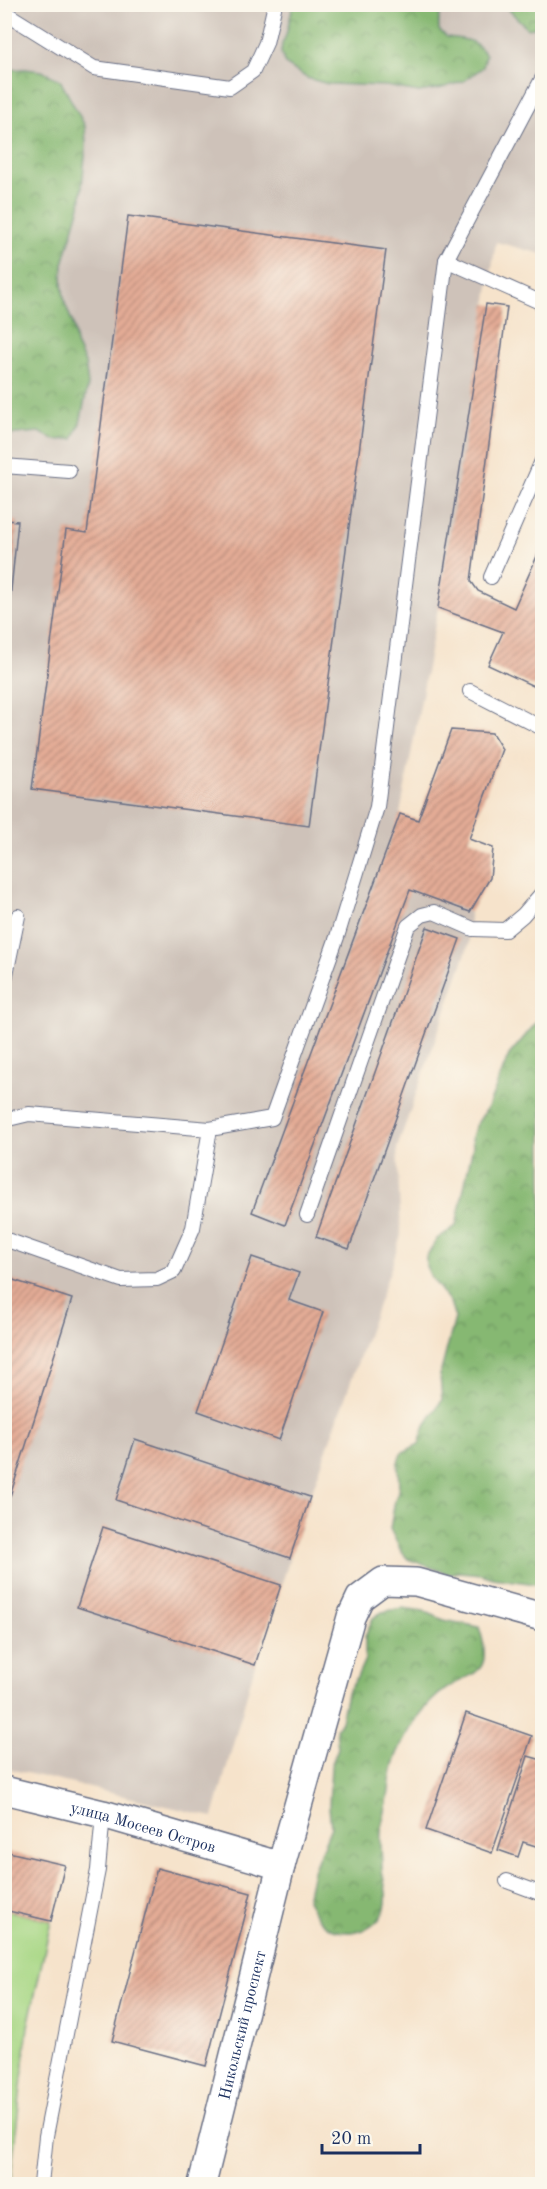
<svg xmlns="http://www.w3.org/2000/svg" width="547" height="2189" viewBox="0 0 547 2189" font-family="'Old Standard TT',serif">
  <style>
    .industrial { fill: #cec2b9 }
    .grass { fill: #a8d785; stroke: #628372; stroke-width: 1.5 }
    .forest { fill: url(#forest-crowns); stroke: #507468; stroke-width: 1.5 }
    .building { fill: url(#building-hatch) }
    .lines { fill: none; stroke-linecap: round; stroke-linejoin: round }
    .lane-casing { stroke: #686e84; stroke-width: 16 }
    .street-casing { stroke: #686e84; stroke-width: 30 }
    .lane { stroke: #fff; stroke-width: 14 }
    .street { stroke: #fff; stroke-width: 27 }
    .labels { text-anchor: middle; stroke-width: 4.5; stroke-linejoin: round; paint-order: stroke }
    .street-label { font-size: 16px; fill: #1b2f5e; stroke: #fbf7ec }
  </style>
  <defs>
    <pattern id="forest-crowns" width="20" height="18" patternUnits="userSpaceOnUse" patternTransform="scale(1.5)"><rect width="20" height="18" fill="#86b872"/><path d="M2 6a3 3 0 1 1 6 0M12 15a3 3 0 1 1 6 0" fill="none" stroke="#6d9661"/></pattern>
    <pattern id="building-hatch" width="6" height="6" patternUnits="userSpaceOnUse" patternTransform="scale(1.5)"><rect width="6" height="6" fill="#e4ac95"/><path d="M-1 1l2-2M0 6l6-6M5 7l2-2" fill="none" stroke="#b88c7d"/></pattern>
  </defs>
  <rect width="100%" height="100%" fill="#fbf7ec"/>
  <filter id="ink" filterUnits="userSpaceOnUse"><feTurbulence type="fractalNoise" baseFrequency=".0167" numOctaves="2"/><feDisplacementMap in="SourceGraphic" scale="12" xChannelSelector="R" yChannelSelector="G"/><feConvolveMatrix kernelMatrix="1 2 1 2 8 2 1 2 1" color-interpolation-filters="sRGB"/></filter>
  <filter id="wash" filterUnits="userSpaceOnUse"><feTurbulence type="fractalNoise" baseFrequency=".008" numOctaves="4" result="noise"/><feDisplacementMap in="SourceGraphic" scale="24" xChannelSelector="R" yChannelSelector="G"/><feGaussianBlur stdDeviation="1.35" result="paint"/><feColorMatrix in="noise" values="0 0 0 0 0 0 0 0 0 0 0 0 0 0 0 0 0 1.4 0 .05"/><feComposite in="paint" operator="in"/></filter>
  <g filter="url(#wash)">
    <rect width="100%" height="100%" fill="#f6e3cb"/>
    <path class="industrial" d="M5 5H542V254L496 242 438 608 400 814 376 877 470 912 469 944 397 1148 401 1235 392 1265 310 1497 255 1665 213 1817 5 1768Z"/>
    <path class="grass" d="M5 1910 51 1921 28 2026 10 2184H4Z"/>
    <g class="forest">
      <path d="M449 5C439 11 438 19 439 30L447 37C465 39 476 39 486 55L483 67 464 81 442 88 419 92 386 86 328 84 307 78 285 64 281 53 282 44 286 35 293 5Z"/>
      <path d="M504 5H542V26L528 29Z"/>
      <path d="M25 69 42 71 60 80 85 126 86 146 80 206 63 264 62 284 65 303 73 324 76 344 85 363 88 385 80 423 73 439 55 440 39 432 5 435V70Z"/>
      <path d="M542 1016V1585L493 1578 481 1574 460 1572 449 1574 408 1559 401 1551 390 1529 395 1500 399 1492 398 1462 401 1453 419 1444 425 1425 442 1400 440 1375 455 1318 450 1302 431 1277 426 1266V1257L437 1239 456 1226 473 1146 472 1137 476 1125 488 1107 509 1055Z"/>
      <path d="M402 1608 424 1611 444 1620 479 1627C497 1682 467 1669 437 1696 419 1712 406 1734 396 1756 391 1768 390 1779 389 1791 387 1805 383 1818 381 1832 380 1844 382 1856 382 1868 383 1882 389 1894 385 1908 380 1924 365 1932 350 1932 324 1933 318 1920 307 1900L313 1871 331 1827 329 1807 331 1766 338 1748 336 1729 341 1721 347 1693 357 1677 365 1659V1637L373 1618 382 1612Z"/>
    </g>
    <g id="blocks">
      <g class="building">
        <path d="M128 216 386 250 309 826 32 789 66 530 87 533Z"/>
        <path d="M486 304 507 307 471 581 478 591 514 608 542 545V690L488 665 503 632 438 608Z"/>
        <path d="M4 520 18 521 6 639H4Z"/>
        <path d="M451 730 492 733 502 749 469 839 493 848 490 878 470 912 410 890 285 1225 252 1212 400 814 418 820Z"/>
        <path d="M427 927 460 939 349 1249 316 1237Z"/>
        <path d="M252 1257 299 1273 289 1300 323 1312 279 1440 198 1411Z"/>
        <path d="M4 1277 72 1299 5 1512H4Z"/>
        <path d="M135 1439 310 1497 290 1558 116 1500Z"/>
        <path d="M103 1527 281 1585 255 1665 77 1607Z"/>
        <path d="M466 1713 532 1736 492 1853 426 1830Z"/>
        <path d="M528 1756 542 1760V1848L523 1842 518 1857 498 1850Z"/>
        <path d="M4 1851 65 1865 51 1921 4 1910Z"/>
        <path d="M157 1868 251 1893 206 2066 112 2041Z"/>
      </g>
    </g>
  </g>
  <g filter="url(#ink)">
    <use href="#blocks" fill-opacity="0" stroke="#686e84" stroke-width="1.5"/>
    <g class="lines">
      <defs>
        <g id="lane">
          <path d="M4 12 94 68 230 87 253 71 266 43 275 4"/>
          <path d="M446 260 542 303"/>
          <path d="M4 466 69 471"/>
          <path d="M491 577 542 461"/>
          <path d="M470 691 542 728"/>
          <path d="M4 984 18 916"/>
          <path d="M4 1120 29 1114 210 1129 272 1118 337 937 377 807 446 260 542 79"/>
          <path d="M307 1215 408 926 422 915 434 912 473 929 505 930 523 915 542 893"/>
          <path d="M4 1239 121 1280 157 1279 174 1271 193 1228 210 1129"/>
          <path d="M507 1881 542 1894"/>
          <path d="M41 2184 46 2136 98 1870 103 1814"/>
        </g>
        <g id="street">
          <path id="s1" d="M4 1790 103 1814 281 1866"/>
          <path id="s2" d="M202 2184 281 1866 351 1617 360 1598 383 1581 416 1582 542 1617"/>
        </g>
      </defs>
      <use href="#lane" class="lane-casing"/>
      <use href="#street" class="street-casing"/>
      <use href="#lane" class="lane"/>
      <use href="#street" class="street"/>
    </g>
  </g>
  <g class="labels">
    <g class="street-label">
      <text dy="6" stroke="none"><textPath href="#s1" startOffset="144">улица Мосеев Остров</textPath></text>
      <text dy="6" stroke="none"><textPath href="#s2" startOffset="164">Никольский проспект</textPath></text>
    </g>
  </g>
  <rect width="547" height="2189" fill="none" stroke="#fbf7ec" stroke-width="24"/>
  <path d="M322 2144v9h98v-9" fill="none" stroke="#1b2f5e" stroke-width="3"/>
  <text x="331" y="2144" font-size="18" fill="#1b2f5e" stroke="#fbf7ec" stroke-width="4.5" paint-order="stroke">20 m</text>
</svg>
